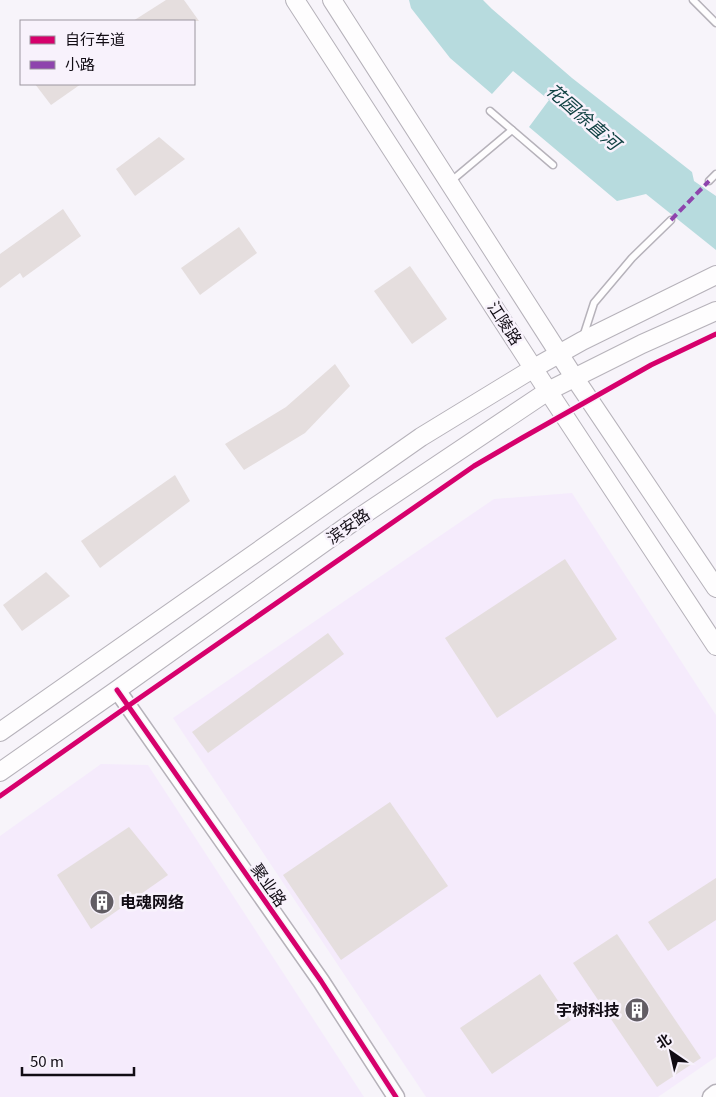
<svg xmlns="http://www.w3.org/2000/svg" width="716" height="1097" viewBox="0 0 716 1097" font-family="Georgia,'Noto Sans SC',serif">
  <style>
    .built { fill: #f5ebfc }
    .water { fill: #b7dbde }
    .building { fill: #e5dede }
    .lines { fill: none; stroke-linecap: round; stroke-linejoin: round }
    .service-casing { stroke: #b6b2ba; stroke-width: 9 }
    .tertiary-casing { stroke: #b6b2ba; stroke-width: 19 }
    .secondary-casing { stroke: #b6b2ba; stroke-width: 20 }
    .service { stroke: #fefdfe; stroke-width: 6 }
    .tertiary { stroke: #fefdfe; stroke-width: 16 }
    .secondary { stroke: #fefdfe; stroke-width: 18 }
    .quiet { stroke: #8e44ad; stroke-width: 4; stroke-dasharray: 8 4; stroke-linecap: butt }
    .cycleway-casing { stroke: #f8f2fc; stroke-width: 8 }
    .cycleway { stroke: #d6006c; stroke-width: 5 }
    .labels { text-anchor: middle; stroke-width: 5; stroke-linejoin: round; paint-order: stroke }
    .street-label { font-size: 16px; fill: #110c14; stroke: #f8f2fc }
    .poi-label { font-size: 16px; font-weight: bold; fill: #110c14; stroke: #f8f2fc; text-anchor: start }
    .water-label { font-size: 18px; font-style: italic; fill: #124344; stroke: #f8f2fc }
  </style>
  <rect width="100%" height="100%" fill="#f7f4fa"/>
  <g class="built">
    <path d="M572 493 716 715V1057L658 1097H426L173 718 494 499Z"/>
    <path d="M101 764 148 765 364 1097H0V836Z"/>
  </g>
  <path class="water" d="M409 0H483L492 9 572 78 692 172 694 181 716 196V250L646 194 617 201 529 127 549 100 513 71 492 94 450 58 411 8Z"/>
  <g class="building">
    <path d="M166 0H184L199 21H133Z"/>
    <path d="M35 84H81L51 105Z"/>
    <path d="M159 137 185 159 135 196 116 169Z"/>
    <path d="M63 209 81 236 23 278 20 273 0 288V254Z"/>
    <path d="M239 227 257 253 200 295 181 268Z"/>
    <path d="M410 266 447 319 412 344 374 291Z"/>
    <path d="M335 364 350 386 305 433 244 470 225 444 286 407Z"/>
    <path d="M175 475 190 501 100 568 81 541Z"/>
    <path d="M565 559 617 639 497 718 445 638Z"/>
    <path d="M46 572 70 596 22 631 3 605Z"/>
    <path d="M328 633 344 654 208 753 192 732Z"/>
    <path d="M390 802 448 886 341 960 283 875Z"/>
    <path d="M129 827 168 875 91 929 57 875Z"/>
    <path d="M716 878V920L668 951 648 922Z"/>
    <path d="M617 934 701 1058 657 1087 573 963Z"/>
    <path d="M540 974 571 1020 492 1074 460 1028Z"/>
  </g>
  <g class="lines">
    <defs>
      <g id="service">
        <path d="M693 0 716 23"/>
        <path d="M490 111 553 165"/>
        <path d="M709 181 716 174"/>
        <path d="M450 182 512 130"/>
        <path d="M583 337 594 303 632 258 671 220"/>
      </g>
      <g id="tertiary">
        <path d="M117 690 321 981 396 1097"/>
        <path d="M711 1097 716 1093"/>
      </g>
      <g id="secondary">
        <path d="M295 0 548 391 716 646"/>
        <path d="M332 0 574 377 716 588"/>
        <path d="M0 732 421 437 534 368 582 341 716 275"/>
        <path d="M0 772 117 690 357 519 548 391 642 344 716 311"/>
      </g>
    </defs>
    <use href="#service" class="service-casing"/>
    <use href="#tertiary" class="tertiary-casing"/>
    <use href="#secondary" class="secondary-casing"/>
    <use href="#service" class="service"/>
    <use href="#tertiary" class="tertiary"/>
    <use href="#secondary" class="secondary"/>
    <path class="quiet" d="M671 220 709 181"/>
    <defs>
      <g id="cycleway">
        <path d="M117 690 321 981 396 1097"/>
        <path d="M0 796 128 706 474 466 522 438 651 365 716 334"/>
      </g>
    </defs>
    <use href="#cycleway" class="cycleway-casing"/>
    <use href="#cycleway" class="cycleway"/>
  </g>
  <defs>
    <symbol id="building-disc" viewBox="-11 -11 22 22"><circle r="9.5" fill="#625d64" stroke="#f8f2fc"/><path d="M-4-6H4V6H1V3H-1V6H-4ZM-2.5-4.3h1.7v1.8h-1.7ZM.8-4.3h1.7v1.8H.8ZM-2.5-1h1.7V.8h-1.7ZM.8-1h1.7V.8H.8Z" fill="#fff"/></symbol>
  </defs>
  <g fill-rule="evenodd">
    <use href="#building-disc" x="88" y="888" width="28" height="28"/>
    <use href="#building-disc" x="623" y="996" width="28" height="28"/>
  </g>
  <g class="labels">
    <g class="street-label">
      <text transform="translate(505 323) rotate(57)" y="6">江陵路</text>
      <text transform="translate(348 526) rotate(-35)" y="6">滨安路</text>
      <text transform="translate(269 885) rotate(55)" y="6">聚业路</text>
    </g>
    <g class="poi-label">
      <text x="120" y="908">电魂网络</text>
      <text x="620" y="1016" text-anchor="end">宇树科技</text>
    </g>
    <g class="water-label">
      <text transform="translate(583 117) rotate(41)" y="6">花园徐直河</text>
    </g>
  </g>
  <rect x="20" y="20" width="175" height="65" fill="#f8f2fc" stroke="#9c969f"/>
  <rect x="30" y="36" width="25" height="8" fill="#d6006c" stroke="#9c969f"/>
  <text x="65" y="45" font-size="15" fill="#110c14">自行车道</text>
  <rect x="30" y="61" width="25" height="8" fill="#8e44ad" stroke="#9c969f"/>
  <text x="65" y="70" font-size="15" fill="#110c14">小路</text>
  <g transform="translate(671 1052) rotate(326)" stroke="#f8f2fc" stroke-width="4" paint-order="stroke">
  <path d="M0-4L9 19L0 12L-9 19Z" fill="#110c14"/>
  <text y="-8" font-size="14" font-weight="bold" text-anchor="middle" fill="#110c14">北</text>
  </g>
  <path d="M22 1067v8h112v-8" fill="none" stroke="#110c14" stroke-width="2.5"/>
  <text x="30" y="1067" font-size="15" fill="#110c14" stroke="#f8f2fc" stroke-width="4" paint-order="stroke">50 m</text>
</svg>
